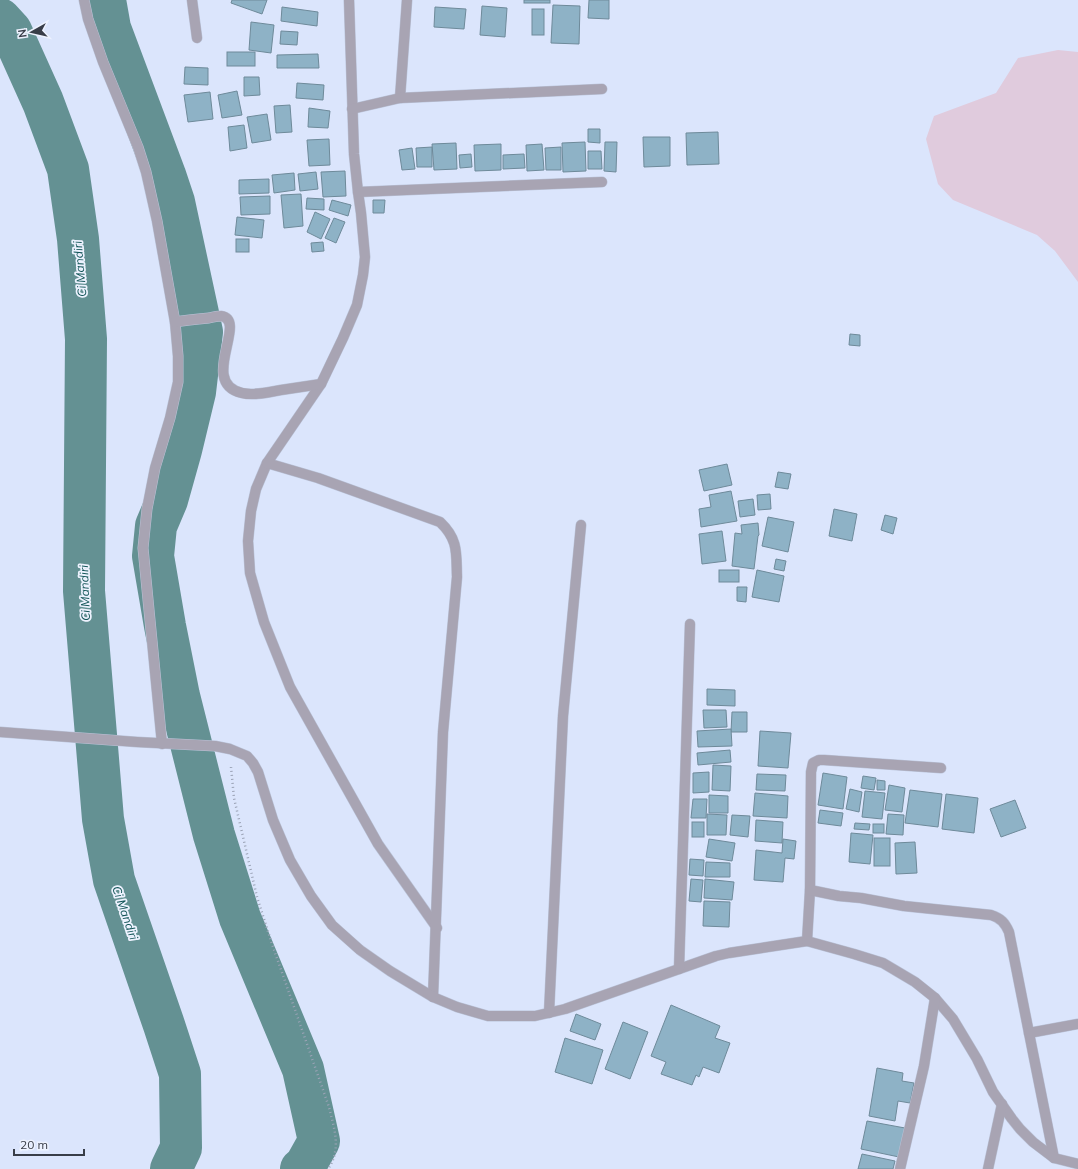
<svg xmlns="http://www.w3.org/2000/svg" width="1078" height="1169" viewBox="0 0 1078 1169" font-family="Mulish,sans-serif">
  <style>
    .green { fill: #e0cbdd }
    .lines { fill: none; stroke-linecap: round; stroke-linejoin: round }
    .river { stroke: #649193; stroke-width: 42 }
    .building { fill: #8eb2c6; stroke: #6e8a9a }
    .minor-casing { stroke: #bac3d8; stroke-width: 11 }
    .path { stroke: #9ba3b6; stroke-width: 2.5; stroke-dasharray: 1 3; stroke-linecap: butt }
    .minor { stroke: #a8a4b3; stroke-width: 10 }
    .labels { text-anchor: middle; stroke-width: 3.5; stroke-linejoin: round; paint-order: stroke }
    .water-label { font-size: 12px; font-style: italic; fill: #125457; stroke: #edf2fe }
  </style>
  <rect width="100%" height="100%" fill="#dbe5fc"/>
  <path class="green" d="M1058 50 1078 52V282L1055 251 1037 235 953 200 938 184 926 139 934 116 996 93 1018 58Z"/>
  <g class="lines">
    <g class="river">
      <path d="M105 0 110 28 165 175 174 202 202 332 195 392 181 450 167 500 156 526 153 556 165 626 179 696 214 835 240 918 303 1069 319 1141 305 1166 301 1169"/>
      <path d="M0 19 11 31 43 102 68 169 78 239 86 339 84 591 103 819 114 880 164 1025 180 1074 181 1148 171 1169"/>
    </g>
  </g>
  <g class="building">
    <path d="M232 0H267L262 14 231 3Z"/>
    <rect x="524" y="0" width="26" height="3"/>
    <path d="M589 0H609V19L588 18Z"/>
    <path d="M553 5 580 6 579 44 551 43Z"/>
    <path d="M482 6 507 8 505 37 480 35Z"/>
    <path d="M282 7 318 12 317 26 281 21Z"/>
    <path d="M435 7 466 9 464 29 434 27Z"/>
    <rect x="532" y="9" width="12" height="26"/>
    <path d="M251 22 274 25 271 53 249 50Z"/>
    <path d="M281 31 298 32 297 45 280 44Z"/>
    <rect x="227" y="52" width="28" height="14"/>
    <path d="M318 54 319 68H277V55Z"/>
    <path d="M185 67 208 68V85L184 84Z"/>
    <path d="M244 77H259L260 95 244 96Z"/>
    <path d="M297 83 324 85 323 100 296 98Z"/>
    <path d="M237 91 242 115 222 118 218 95Z"/>
    <path d="M210 92 213 119 188 122 184 95Z"/>
    <path d="M290 105 292 132 276 133 274 106Z"/>
    <path d="M309 108 330 111 328 128 308 127Z"/>
    <path d="M267 114 271 140 252 143 247 117Z"/>
    <path d="M244 125 247 148 230 151 228 127Z"/>
    <path d="M588 129H600V143L588 142Z"/>
    <path d="M718 132 719 164 687 165 686 133Z"/>
    <path d="M643 137H670V166L644 167Z"/>
    <path d="M329 139 330 165 309 166 307 140Z"/>
    <path d="M585 142 586 171 563 172 562 143Z"/>
    <path d="M605 142H617L616 172 604 171Z"/>
    <path d="M456 143 457 169 434 170 432 144Z"/>
    <path d="M501 144V170L475 171 474 145Z"/>
    <path d="M542 144 544 170 527 171 526 145Z"/>
    <path d="M432 147V167H417L416 148Z"/>
    <path d="M561 147V170H546L545 148Z"/>
    <path d="M412 148 415 169 402 170 399 150Z"/>
    <path d="M588 151H601L602 169H588Z"/>
    <path d="M471 154 472 167 460 168 459 155Z"/>
    <path d="M524 154 525 168 503 169V155Z"/>
    <path d="M345 171 346 196 323 197 321 172Z"/>
    <path d="M316 172 318 189 300 191 298 174Z"/>
    <path d="M294 173 295 190 274 193 272 175Z"/>
    <path d="M269 179V193L239 194V180Z"/>
    <path d="M301 194 303 226 284 228 281 195Z"/>
    <path d="M270 196V214L241 215 240 197Z"/>
    <path d="M307 198 324 199V210L306 209Z"/>
    <path d="M332 200 351 205 348 216 329 210Z"/>
    <path d="M373 200H385L384 213H373Z"/>
    <path d="M315 212 330 219 321 239 307 232Z"/>
    <path d="M237 217 264 220 262 238 235 235Z"/>
    <path d="M334 218 345 222 336 243 325 238Z"/>
    <rect x="236" y="239" width="13" height="13"/>
    <path d="M323 242 324 251 312 252 311 243Z"/>
    <path d="M850 334 860 335V346L849 345Z"/>
    <path d="M727 464 732 485 704 491 699 470Z"/>
    <path d="M778 472 791 474 788 489 775 487Z"/>
    <path d="M731 491 737 521 701 527 699 509 711 507 709 495Z"/>
    <path d="M770 494 771 509 758 510 757 495Z"/>
    <path d="M753 499 755 515 740 517 738 501Z"/>
    <path d="M834 509 857 514 852 541 829 536Z"/>
    <path d="M885 515 897 518 893 534 881 530Z"/>
    <path d="M768 517 794 522 788 552 762 546Z"/>
    <path d="M758 523 759 535 758 536 754 569 732 566 735 533 742 534 741 525Z"/>
    <path d="M722 531 726 561 702 564 699 534Z"/>
    <path d="M776 559 786 561 784 571 774 569Z"/>
    <rect x="719" y="570" width="20" height="12"/>
    <path d="M757 570 784 576 779 602 752 597Z"/>
    <path d="M737 587H747L746 602 737 601Z"/>
    <path d="M707 689 735 690V706L707 705Z"/>
    <path d="M703 710H726L727 727 704 728Z"/>
    <path d="M732 712H747V732H731Z"/>
    <path d="M731 729 732 746 698 747 697 731Z"/>
    <path d="M760 731 791 733 788 768 758 766Z"/>
    <path d="M730 750 731 762 698 765 697 753Z"/>
    <path d="M713 765 731 766 730 791 712 790Z"/>
    <path d="M709 772V792L693 793V773Z"/>
    <path d="M823 773 847 777 843 809 818 805Z"/>
    <path d="M757 774 786 775 785 791 756 790Z"/>
    <path d="M863 776 876 778 874 790 861 788Z"/>
    <path d="M877 780 885 781V790H877Z"/>
    <path d="M889 785 905 788 902 812 885 810Z"/>
    <path d="M850 789 862 792 859 812 846 809Z"/>
    <path d="M910 790 942 794 938 827 905 823Z"/>
    <path d="M865 791 885 793 882 819 862 817Z"/>
    <path d="M755 793 788 796 787 818 753 816Z"/>
    <path d="M946 794 978 798 974 833 942 829Z"/>
    <path d="M709 795 728 796V813H709Z"/>
    <path d="M693 799H707L706 818H691Z"/>
    <path d="M1015 800 1026 828 1001 837 990 809Z"/>
    <path d="M820 810 843 813 841 826 818 823Z"/>
    <path d="M707 814 727 815 726 835H707Z"/>
    <path d="M888 814 904 815 903 835 886 834Z"/>
    <path d="M732 815 750 816 748 837 730 835Z"/>
    <path d="M756 820 783 822 782 843 755 841Z"/>
    <rect x="692" y="822" width="12" height="15"/>
    <path d="M855 823 870 824 869 830 854 829Z"/>
    <rect x="873" y="824" width="11" height="9"/>
    <path d="M851 833 873 835 870 864 849 862Z"/>
    <rect x="874" y="838" width="16" height="28"/>
    <path d="M709 839 735 843 732 861 706 857Z"/>
    <path d="M783 839 796 841 794 859 785 858 783 882 754 880 756 850 782 853Z"/>
    <path d="M915 842 917 873 896 874 895 843Z"/>
    <path d="M690 859 704 860 703 876 689 875Z"/>
    <path d="M706 862 730 863V877H705Z"/>
    <path d="M691 879 703 880 701 902 689 901Z"/>
    <path d="M705 879 734 882 732 900 704 898Z"/>
    <path d="M704 901 730 902 729 927 703 926Z"/>
    <path d="M671 1005 720 1026 715 1038 730 1043 719 1073 703 1067 699 1077 696 1075 692 1085 661 1074 666 1062 651 1056Z"/>
    <path d="M576 1014 601 1024 595 1040 570 1031Z"/>
    <path d="M623 1022 648 1032 630 1079 605 1069Z"/>
    <path d="M565 1038 603 1050 592 1084 555 1072Z"/>
    <path d="M877 1068 903 1073 902 1081 914 1083 910 1103 898 1101 895 1121 869 1116Z"/>
    <path d="M867 1121 905 1128 899 1157 861 1149Z"/>
    <path d="M862 1154 895 1161 893 1169H858Z"/>
  </g>
  <g class="lines">
    <defs>
      <g id="minor">
        <path d="M84 0 88 19 103 62 138 147 146 172 157 221 175 322 178 356V382L170 418 155 468 147 509 143 548 162 744"/>
        <path d="M192 0 197 38"/>
        <path d="M349 0 354 154 358 192 361 213 365 257 363 275 357 305 343 338 321 384 267 463 256 489 251 511 248 541 250 573 264 622 290 687 378 844 437 928"/>
        <path d="M400 98 407 0"/>
        <path d="M352 109 400 98 602 89"/>
        <path d="M358 192 602 182"/>
        <path d="M175 322C187 320 198 319 209 318 213 317 218 316 221 316 249 320 198 383 242 393 254 396 269 392 281 390 294 388 308 386 321 384"/>
        <path d="M267 463 318 478 440 522C459 540 456 554 457 577L443 732 433 997"/>
        <path d="M0 732 137 742 215 746 230 749 247 756 253 763 258 772 273 820 290 860 311 896 332 925 360 950 390 971 433 997 457 1007 488 1016H535L565 1009 716 956 729 953 807 941 810 890 811 772 813 763 819 760H824L941 768"/>
        <path d="M810 890 839 896 861 898 904 906 991 915C1001 918 1005 923 1009 932L1029 1033 1054 1158"/>
        <path d="M807 941 854 954 883 963 915 982 935 998 953 1019 977 1059 993 1092 1012 1119 1020 1129 1033 1142 1054 1158 1078 1164"/>
        <path d="M679 969 690 624"/>
        <path d="M549 1013 563 716 581 525"/>
        <path d="M1029 1033 1078 1024"/>
        <path d="M900 1169 924 1066 935 998"/>
        <path d="M988 1169 1002 1104"/>
      </g>
    </defs>
    <use href="#minor" class="minor-casing"/>
    <path class="path" d="M231 767 234 798 257 897 272 944 329 1107C334 1128 342 1149 328 1169"/>
    <use href="#minor" class="minor"/>
  </g>
  <g class="labels">
    <g class="water-label">
      <text transform="translate(80 269) rotate(-95)" y="4">Ci Mandiri</text>
      <text transform="translate(85 593) rotate(-92)" y="4">Ci Mandiri</text>
      <text transform="translate(125 913) rotate(71)" y="4">Ci Mandiri</text>
    </g>
  </g>
  <g transform="translate(32 32) rotate(262)" stroke="#edf2fe" stroke-width="3" paint-order="stroke">
  <path d="M0-3L7 15L0 10L-7 15Z" fill="#383d48"/>
  <text y="-6" font-size="11" font-weight="bold" text-anchor="middle" fill="#383d48">N</text>
  </g>
  <path d="M14 1149v6h70v-6" fill="none" stroke="#383d48" stroke-width="2"/>
  <text x="20" y="1149" font-size="12" fill="#383d48" stroke="#edf2fe" stroke-width="3" paint-order="stroke">20 m</text>
</svg>
